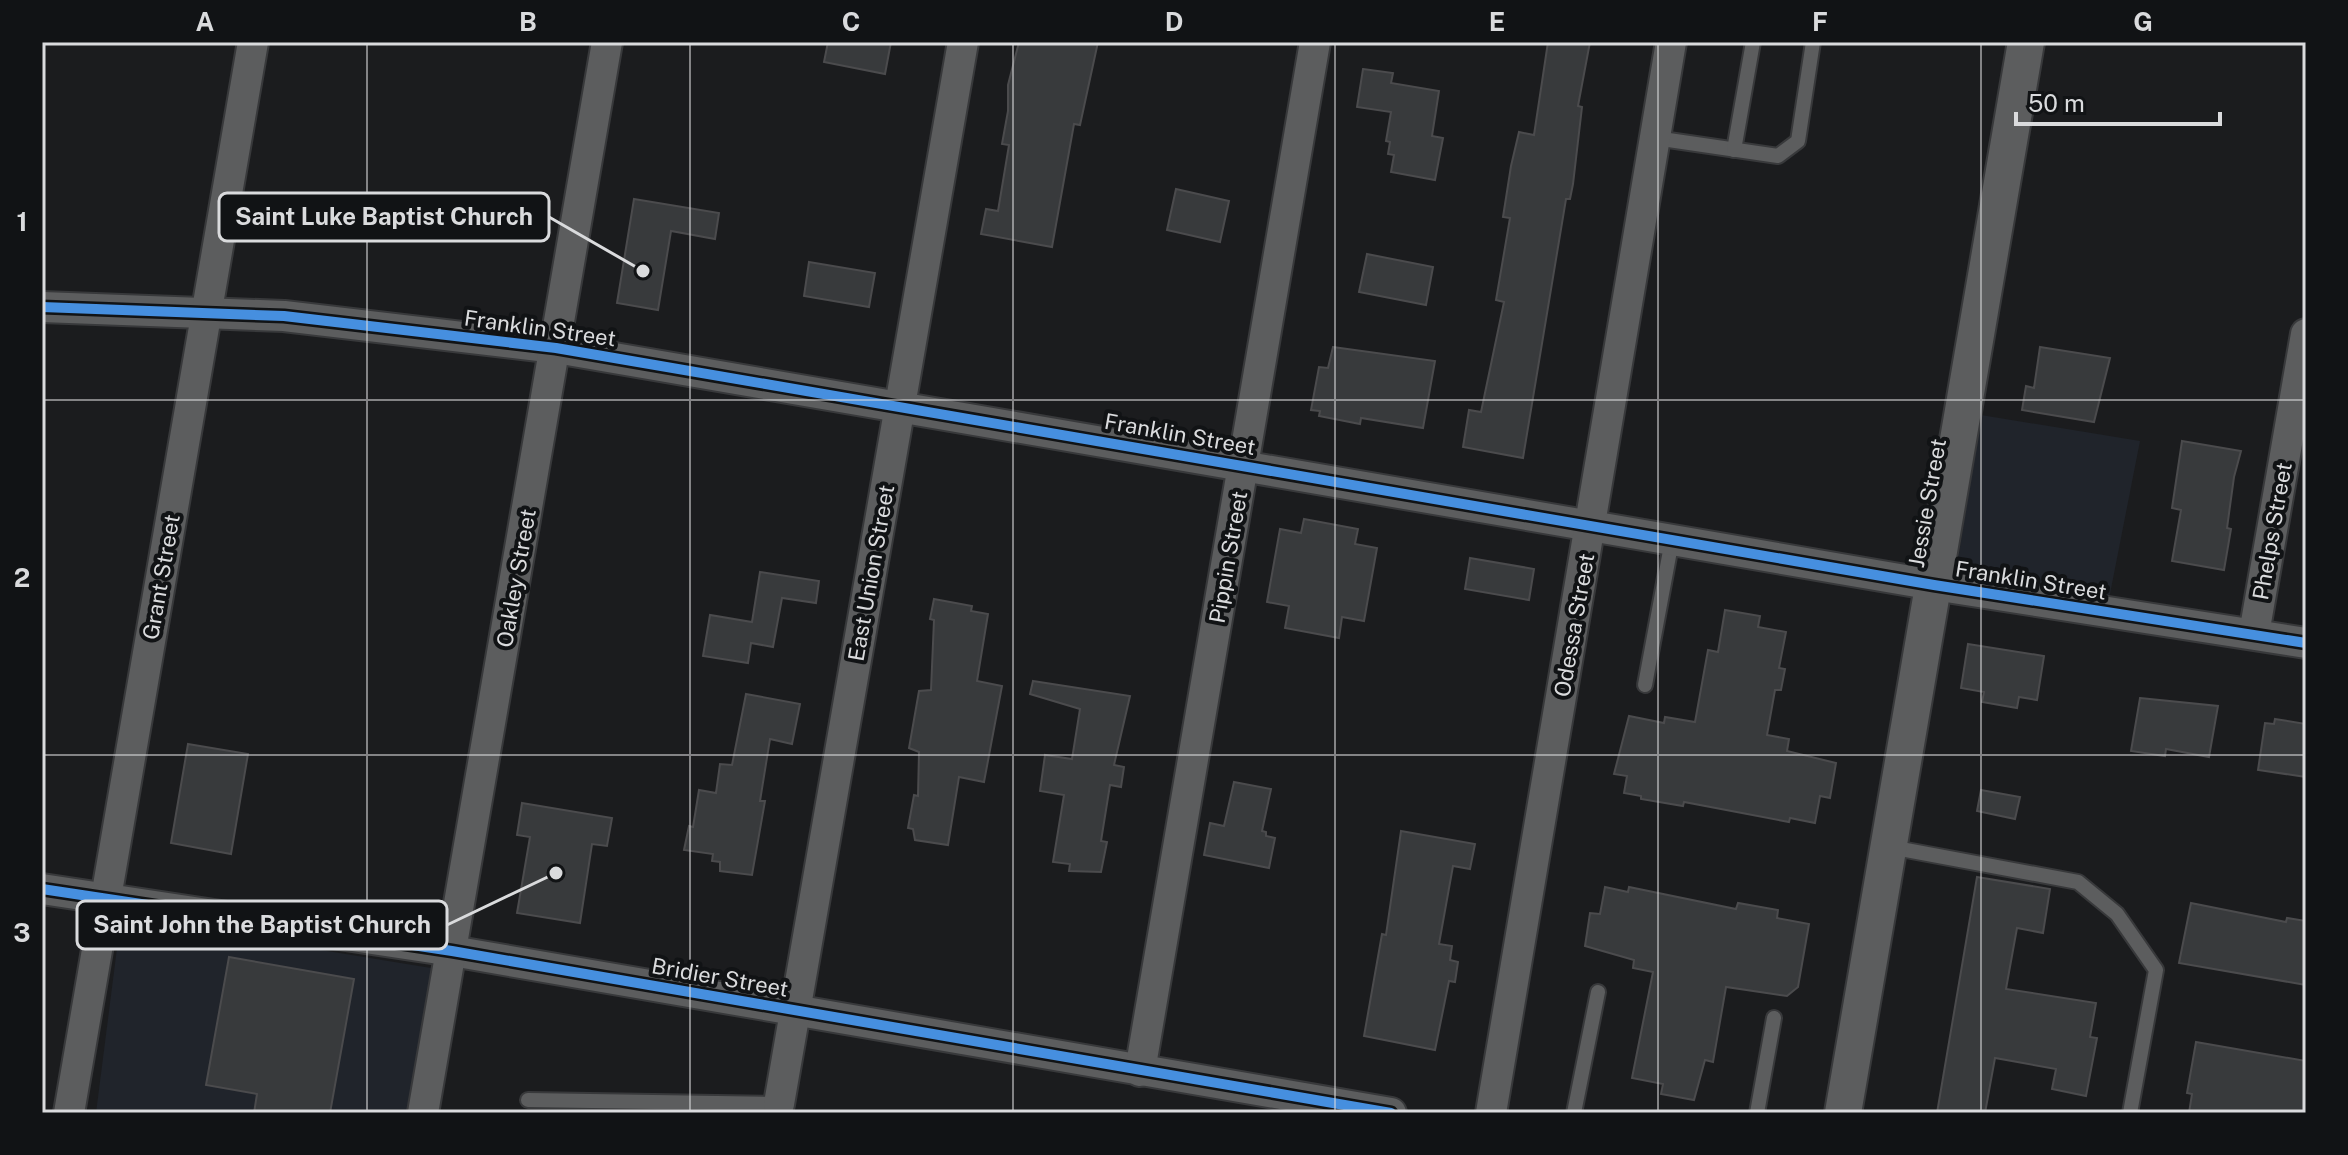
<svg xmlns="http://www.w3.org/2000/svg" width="2348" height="1155" viewBox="0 0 2348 1155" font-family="'Public Sans',sans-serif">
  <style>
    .built { fill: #20242b }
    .building { fill: #383a3c; stroke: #4b4b4d; stroke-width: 2 }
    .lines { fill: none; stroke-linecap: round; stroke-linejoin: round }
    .service-casing { stroke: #38393b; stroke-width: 18 }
    .minor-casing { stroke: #38393b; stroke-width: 34 }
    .tertiary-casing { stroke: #38393b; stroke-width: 40 }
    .service { stroke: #5c5d5e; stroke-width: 14 }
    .minor { stroke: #5c5d5e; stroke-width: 30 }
    .tertiary { stroke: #5c5d5e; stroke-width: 36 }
    .cycleway-casing { stroke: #111315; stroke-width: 15 }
    .cycleway { stroke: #468fdf; stroke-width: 10 }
    .grid { fill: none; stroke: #dadbdd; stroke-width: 2; stroke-opacity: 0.55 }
    .labels { text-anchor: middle; stroke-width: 8; stroke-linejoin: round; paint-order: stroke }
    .street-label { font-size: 22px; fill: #dadbdd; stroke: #111315 }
    .leader { fill: none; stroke: #dadbdd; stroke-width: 3 }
    .callout-dot { fill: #dadbdd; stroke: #111315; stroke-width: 3 }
    .callout { fill: #111315; stroke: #dadbdd; stroke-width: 3 }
    .callout-label { font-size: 24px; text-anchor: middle; font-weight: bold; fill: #dadbdd }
    .neatline { fill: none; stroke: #dadbdd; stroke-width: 3 }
    .grid-label { font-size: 26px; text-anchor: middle; font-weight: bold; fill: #dadbdd }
  </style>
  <rect width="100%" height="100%" fill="#1b1c1e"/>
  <g class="built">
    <path d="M1981 415 2140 441 2109 599 1956 572Z"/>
    <path d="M121 917 437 969 412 1113H96Z"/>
  </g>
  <g class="building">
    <path d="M828 42H891L885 74 824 62Z"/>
    <path d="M1019 42H1098L1080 125 1074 124 1052 247 981 234 986 209 998 211 1009 145 1002 144 1008 111V85Z"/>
    <path d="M1548 42H1590L1578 106 1582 107 1573 184 1570 199H1566L1523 458 1463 447 1469 410 1481 412 1504 302 1496 300 1510 218 1503 217 1511 166 1519 132 1534 135Z"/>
    <path d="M1363 69 1393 73 1391 83 1439 91 1432 136 1443 138 1435 180 1391 172 1394 155 1388 154 1390 142 1386 141 1391 112 1357 107Z"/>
    <path d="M1176 189 1229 201 1220 242 1167 230Z"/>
    <path d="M634 199 719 213 715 239 671 231 658 310 617 303Z"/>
    <path d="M1367 254 1433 267 1426 305 1359 292Z"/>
    <path d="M809 262 875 273 869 307 804 296Z"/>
    <path d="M1333 347 1435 361 1423 428 1361 418 1360 424 1319 416 1320 411 1311 410 1319 367 1328 368Z"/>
    <path d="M2040 347 2110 358 2094 422 2022 410 2026 386 2034 388Z"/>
    <path d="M2182 441 2241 451 2234 477 2227 528 2231 529 2224 570 2172 561 2181 510 2172 508Z"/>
    <path d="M1304 519 1358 529 1355 544 1377 548 1364 621 1342 617 1339 638 1285 628 1289 606 1267 602 1280 529 1301 533Z"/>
    <path d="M1470 558 1534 569 1529 600 1465 589Z"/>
    <path d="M760 572 819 581 816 603 782 598 773 647 751 643 748 663 703 656 710 615 752 622Z"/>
    <path d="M934 599 972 606 971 611 988 614 977 681 1002 686 984 782 959 777 948 845 915 840 913 829 908 828 914 795 918 796 919 752 909 748 919 691 931 690 934 620 930 619Z"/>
    <path d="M1725 610 1760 616 1758 627 1786 632 1779 668 1785 669 1781 690H1775L1767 735 1789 739 1787 751 1836 763 1830 798 1820 796 1815 823 1790 818 1789 822 1684 802 1683 806 1641 799V796L1624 793 1627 776 1614 774 1629 716 1664 723 1665 717 1695 722 1708 650 1718 652Z"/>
    <path d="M1968 644 2044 656 2037 700 2019 697 2017 708 1982 702 1984 692 1961 688Z"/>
    <path d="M1033 681 1130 696 1114 765 1124 767 1121 787 1110 785 1101 841 1107 842 1101 872 1069 871 1070 864 1053 862 1064 795 1040 791 1045 755 1072 759 1080 709 1030 694Z"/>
    <path d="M746 694 800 704 792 744 770 739 760 801H765L752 875 720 871V862L712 861 713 854 684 850 689 826 693 827 699 790 716 793 720 764 732 765Z"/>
    <path d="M2140 698 2218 706 2209 757 2166 749 2165 756 2131 751Z"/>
    <path d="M2275 719 2306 724V777L2258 770 2265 723 2274 724Z"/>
    <path d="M188 744 248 754 231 854 171 843Z"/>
    <path d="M1234 782 1271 789 1262 831 1266 832V836L1275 838 1269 868 1204 855 1210 823 1224 826Z"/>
    <path d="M1981 790 2020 797 2015 819 1977 811Z"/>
    <path d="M522 803 612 818 607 846 592 844 580 923 517 913 530 837 517 835Z"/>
    <path d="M1401 831 1475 844 1470 869 1453 866 1439 944 1452 946 1450 960 1458 962 1455 982 1449 981 1435 1050 1364 1036 1382 934 1386 935Z"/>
    <path d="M1977 877 2050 889 2043 933 2017 928 2006 989 2096 1003 2090 1037 2097 1038 2086 1096 2052 1089 2056 1069 1995 1058 1985 1113H1937Z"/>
    <path d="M1605 887 1628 892 1629 887 1736 909 1738 903 1778 910 1777 918 1809 924 1798 987 1787 996 1726 987 1713 1062 1705 1060 1694 1100 1661 1094 1663 1084 1632 1078 1653 972 1633 968 1634 960 1585 946 1590 913 1600 914Z"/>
    <path d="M2191 903 2286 922 2287 918 2306 921V985L2179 963Z"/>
    <path d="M229 957 354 979 330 1113H254L257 1094 206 1085Z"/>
    <path d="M2196 1042 2306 1061V1113H2189L2192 1094 2187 1093Z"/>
  </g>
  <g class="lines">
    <defs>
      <g id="service">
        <path d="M1655 138 1778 156 1798 141 1813 42"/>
        <path d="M1734 150 1753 42"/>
        <path d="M1645 685 1672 540"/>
        <path d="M1890 847 2078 882 2117 914 2156 970 2130 1113"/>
        <path d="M528 1100 779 1104"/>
        <path d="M1574 1113 1598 992"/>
        <path d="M1757 1113 1774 1018"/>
      </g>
      <g id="minor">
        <path d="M42 307 284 316 556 348 1934 585 2306 643"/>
        <path d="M2254 634 2306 334"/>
        <path d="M42 889 452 951 1391 1113"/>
        <path d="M1140 1071 1315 42"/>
        <path d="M779 1104 963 42"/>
        <path d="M69 1113 253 42"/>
        <path d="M423 1113 607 42"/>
        <path d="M1491 1113 1671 42"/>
      </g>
      <path id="tertiary" d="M1843 1113 2026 42"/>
    </defs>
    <use href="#service" class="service-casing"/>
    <use href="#minor" class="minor-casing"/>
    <use href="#tertiary" class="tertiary-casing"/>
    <use href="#service" class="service"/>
    <use href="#minor" class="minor"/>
    <use href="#tertiary" class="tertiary"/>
    <defs>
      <g id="cycleway">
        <path d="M42 307 284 316 556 348 1934 585 2306 643"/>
        <path d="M42 889 452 951 1391 1113"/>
      </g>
    </defs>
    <use href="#cycleway" class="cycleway-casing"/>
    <use href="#cycleway" class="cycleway"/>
  </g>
  <path class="grid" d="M367 42V1113M690 42V1113M1013 42V1113M1335 42V1113M1658 42V1113M1981 42V1113M42 400H2306M42 755H2306"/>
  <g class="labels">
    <g class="street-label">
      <text transform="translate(540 328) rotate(8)" y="8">Franklin Street</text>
      <text transform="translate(1180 434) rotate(10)" y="8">Franklin Street</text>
      <text transform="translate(1927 503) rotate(-80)" y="8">Jessie Street</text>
      <text transform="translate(2272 531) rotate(-80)" y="8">Phelps Street</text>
      <text transform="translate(1228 557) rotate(-80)" y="8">Pippin Street</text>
      <text transform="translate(871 573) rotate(-80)" y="8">East Union Street</text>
      <text transform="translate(161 577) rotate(-80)" y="8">Grant Street</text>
      <text transform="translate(516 578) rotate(-80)" y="8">Oakley Street</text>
      <text transform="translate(2031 580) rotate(9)" y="8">Franklin Street</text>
      <text transform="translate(1574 625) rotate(-80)" y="8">Odessa Street</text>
      <text transform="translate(720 977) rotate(10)" y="8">Bridier Street</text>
    </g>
  </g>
  <path class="leader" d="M643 271L549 217M556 873L447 925"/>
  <g class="callout-dot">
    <circle cx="643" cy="271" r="8"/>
    <circle cx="556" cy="873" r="8"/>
  </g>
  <g class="callout">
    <rect x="219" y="193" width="330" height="48" rx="8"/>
    <rect x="77" y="901" width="370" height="48" rx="8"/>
  </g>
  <g class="callout-label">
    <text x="384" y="225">Saint Luke Baptist Church</text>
    <text x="262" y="933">Saint John the Baptist Church</text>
  </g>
  <rect width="2348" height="1155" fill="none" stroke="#111315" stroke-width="88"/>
  <path d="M2016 112v12h204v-12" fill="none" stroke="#dadbdd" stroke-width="4"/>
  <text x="2028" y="112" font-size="24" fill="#dadbdd" stroke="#111315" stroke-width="6" paint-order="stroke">50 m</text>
  <rect x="44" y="44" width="2260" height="1067" class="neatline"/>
  <g class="grid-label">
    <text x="205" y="31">A</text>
    <text x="528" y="31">B</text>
    <text x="851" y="31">C</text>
    <text x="1174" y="31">D</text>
    <text x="1497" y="31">E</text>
    <text x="1820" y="31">F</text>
    <text x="2143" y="31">G</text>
    <text x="22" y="231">1</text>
    <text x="22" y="587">2</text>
    <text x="22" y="942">3</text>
  </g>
</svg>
